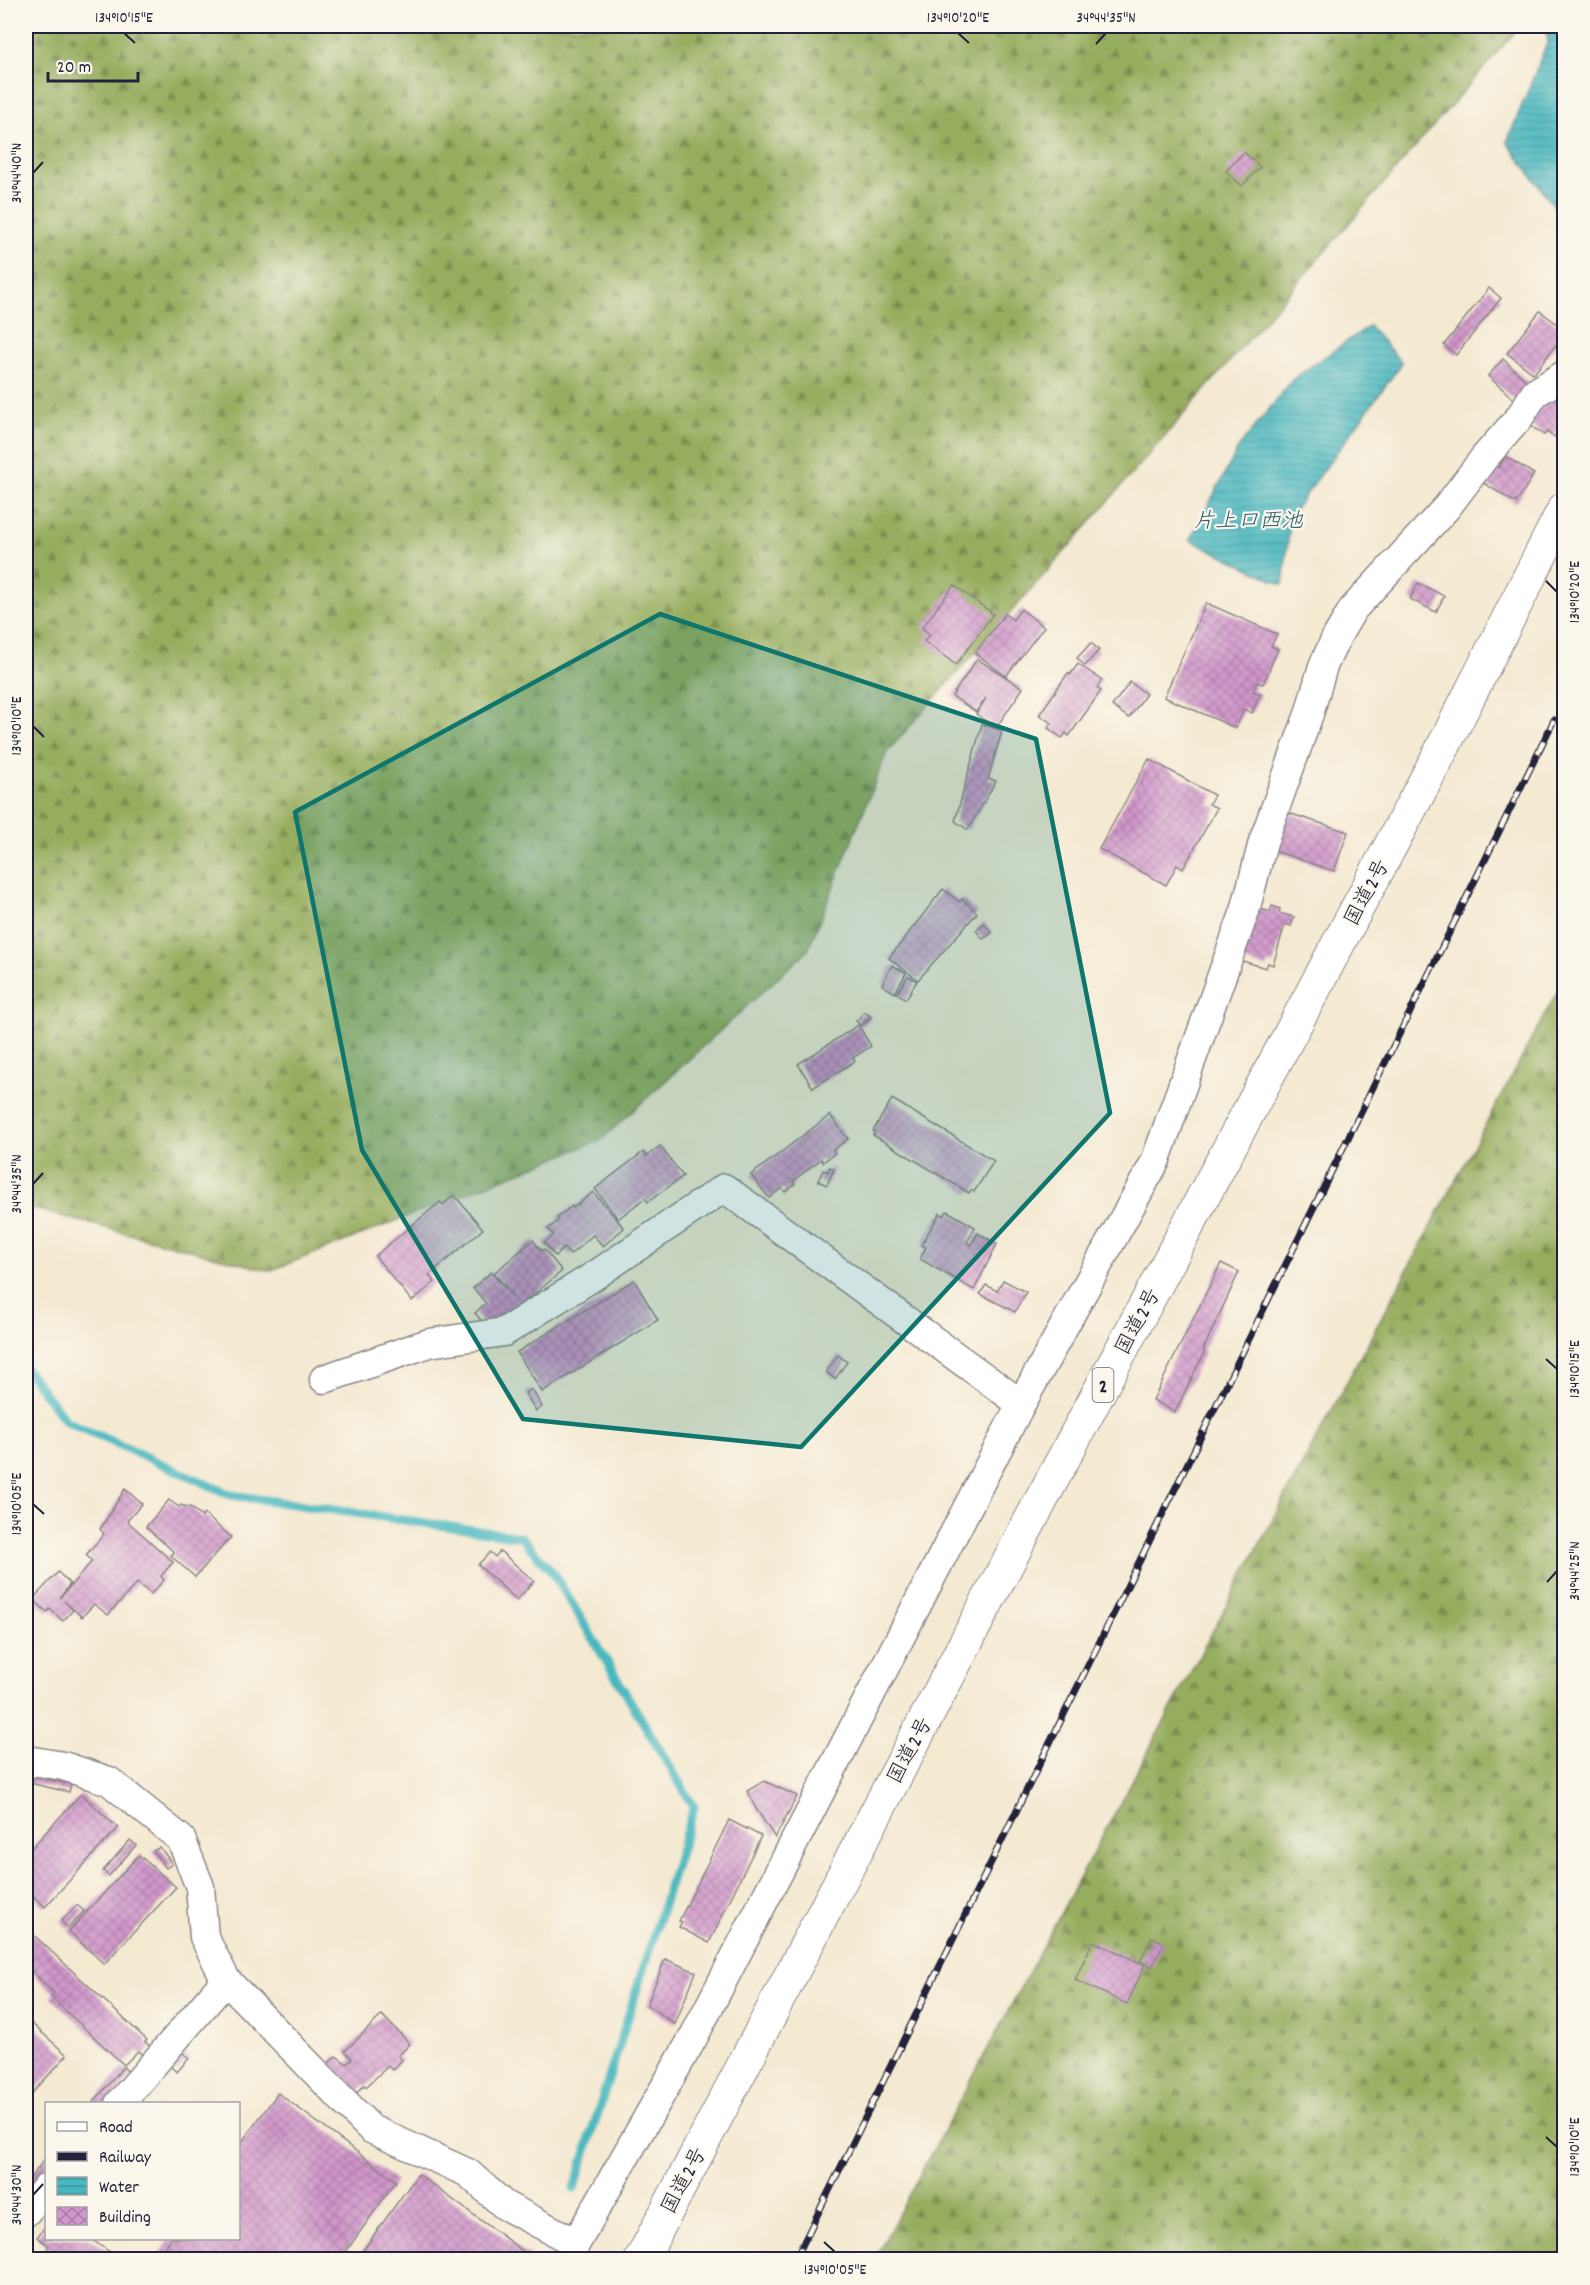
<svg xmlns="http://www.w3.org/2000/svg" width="1590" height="2285" viewBox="0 0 1590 2285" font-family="Dekko,'Klee One',sans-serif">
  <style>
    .forest { fill: url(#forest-firs); stroke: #5c684d; stroke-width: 1.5 }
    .water { fill: url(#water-rules); stroke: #356d7e; stroke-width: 1.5 }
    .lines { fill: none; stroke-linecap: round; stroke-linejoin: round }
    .stream { stroke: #48b8c0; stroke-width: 9 }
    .building { fill: url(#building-cross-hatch) }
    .street-casing { stroke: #8b8686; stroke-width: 31 }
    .highway-casing { stroke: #8b8686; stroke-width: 35 }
    .street { stroke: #fff; stroke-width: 28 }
    .highway { stroke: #fff; stroke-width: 33 }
    .rail-casing { stroke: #22223b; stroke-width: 7 }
    .rail { stroke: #fbf7ec; stroke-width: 4.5; stroke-dasharray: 14; stroke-linecap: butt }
    .marked { fill: #0f766e; fill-opacity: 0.2; stroke: #0f766e; stroke-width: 4.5; stroke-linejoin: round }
    .ticks { fill: none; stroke: #22223b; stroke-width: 2 }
    .labels { text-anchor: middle; stroke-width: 4.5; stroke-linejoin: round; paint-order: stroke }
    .shield { fill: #fbf7ec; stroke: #636270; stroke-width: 1.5 }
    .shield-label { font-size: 20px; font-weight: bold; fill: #22223b }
    .street-label { font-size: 21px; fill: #22223b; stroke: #fbf7ec }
    .water-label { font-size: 22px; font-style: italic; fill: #315e70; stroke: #fbf7ec }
    .neatline { fill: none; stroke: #22223b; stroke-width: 2 }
    .ticks-label { font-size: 15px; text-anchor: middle; fill: #22223b }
  </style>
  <defs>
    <pattern id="forest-firs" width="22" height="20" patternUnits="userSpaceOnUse" patternTransform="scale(1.5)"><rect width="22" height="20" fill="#96ad5f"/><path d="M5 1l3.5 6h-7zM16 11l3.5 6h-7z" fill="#7a8c50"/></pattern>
    <pattern id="water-rules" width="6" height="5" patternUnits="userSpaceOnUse" patternTransform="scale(1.5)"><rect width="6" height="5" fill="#48b8c0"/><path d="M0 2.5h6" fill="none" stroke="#3c959d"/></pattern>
    <pattern id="building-cross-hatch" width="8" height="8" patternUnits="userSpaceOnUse" patternTransform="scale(1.5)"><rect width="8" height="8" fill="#d197cb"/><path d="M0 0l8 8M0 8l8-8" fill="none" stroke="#a97ba6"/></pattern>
  </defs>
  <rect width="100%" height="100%" fill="#fbf7ec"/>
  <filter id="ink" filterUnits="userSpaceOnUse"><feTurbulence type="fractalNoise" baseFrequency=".0167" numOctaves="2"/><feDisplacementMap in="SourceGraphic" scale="12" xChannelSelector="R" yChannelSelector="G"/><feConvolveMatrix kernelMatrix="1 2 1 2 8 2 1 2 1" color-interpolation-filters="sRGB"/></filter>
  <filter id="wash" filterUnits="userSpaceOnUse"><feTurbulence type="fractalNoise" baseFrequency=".008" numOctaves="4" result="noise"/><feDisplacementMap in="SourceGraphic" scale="24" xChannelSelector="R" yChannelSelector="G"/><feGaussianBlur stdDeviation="1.35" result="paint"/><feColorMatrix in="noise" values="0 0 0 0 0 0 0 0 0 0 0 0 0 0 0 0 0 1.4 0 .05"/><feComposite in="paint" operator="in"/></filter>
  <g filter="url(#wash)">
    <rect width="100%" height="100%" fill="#f4e9d1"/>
    <g class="forest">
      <path d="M26 26H1520L1066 550 887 752 808 950 601 1140 270 1271 26 1207Z"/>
      <path d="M1564 979V2259L874 2260Z"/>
    </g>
    <g class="water">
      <path d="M1545 26H1564V220L1507 142 1548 41Z"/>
      <path d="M1369 326 1402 363 1291 515 1283 585 1190 540 1239 447 1293 379Z"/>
    </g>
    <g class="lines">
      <path class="stream" d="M26 1369 66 1421 231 1495 521 1537 554 1574 694 1807 574 2189"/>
    </g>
    <g id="blocks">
      <g class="building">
        <path d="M1244 152 1260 167 1242 186 1226 171Z"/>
        <path d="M1489 288 1501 298 1456 355 1444 345Z"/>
        <path d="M1540 311 1564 329V334L1534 374 1507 353Z"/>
        <path d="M1503 359 1531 385 1516 401 1488 376Z"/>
        <path d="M1564 387V422L1554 437 1547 432 1544 435 1527 423 1546 397Z"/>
        <path d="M1505 456 1534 474 1516 503 1480 481 1492 463 1499 468Z"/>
        <path d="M1418 583 1444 596 1436 612 1410 599Z"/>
        <path d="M954 585 993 614 956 665 924 641 930 634 922 628Z"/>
        <path d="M1206 603 1277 634 1271 646 1278 649 1263 684 1257 682 1253 691 1260 694 1252 713 1244 709 1236 728 1164 697Z"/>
        <path d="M1021 609 1044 627 1006 676 975 653 1005 614 1013 620Z"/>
        <path d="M1091 643 1099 650 1085 666 1077 658Z"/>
        <path d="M977 659 1023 688 996 728 976 714 986 698 976 712 952 696Z"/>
        <path d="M1078 664 1102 680 1097 688 1101 691 1069 736 1066 733 1062 738 1048 728 1052 723 1039 715 1068 673 1070 675Z"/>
        <path d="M1130 682 1146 694 1129 718 1112 706Z"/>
        <path d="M982 724 1002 731 988 779 996 781 968 830 955 821Z"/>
        <path d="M1149 759 1214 795 1209 804 1217 808 1183 869 1177 865 1166 885 1099 849Z"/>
        <path d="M1282 811 1348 832 1334 871 1269 849Z"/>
        <path d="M943 889 960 902 962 899 977 913 918 980 889 958Z"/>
        <path d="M1272 906 1280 909 1279 913 1294 917 1291 926 1285 924 1273 965 1268 963 1266 968 1239 960 1255 907 1270 912Z"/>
        <path d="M984 923 992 933 983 939 976 930Z"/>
        <path d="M892 965 906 973 895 993 882 985Z"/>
        <path d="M908 976 917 981 906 999 897 993Z"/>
        <path d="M865 1012 871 1017 861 1026 856 1021Z"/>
        <path d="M858 1025 871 1046 853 1058 855 1061 813 1088 798 1064Z"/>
        <path d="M892 1099 994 1161 974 1192 971 1190 969 1193 873 1135 875 1132 873 1131Z"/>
        <path d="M830 1115 848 1139 833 1150 835 1153 823 1162 821 1159 793 1181 795 1184 785 1192 782 1188 769 1198 751 1175Z"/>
        <path d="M660 1146 683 1176 648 1202 645 1198 618 1219 595 1189 643 1152 647 1156Z"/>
        <path d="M830 1167 834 1169 827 1185 818 1181 823 1170 828 1172Z"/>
        <path d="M593 1192 624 1228 603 1246 593 1235 570 1255 564 1248 555 1256 544 1243 554 1235 548 1229 559 1220 557 1218 572 1206 573 1208Z"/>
        <path d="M454 1195 483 1229 429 1275 435 1282 412 1301 375 1256 440 1202 443 1205Z"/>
        <path d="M947 1211 975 1227 967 1242 971 1245 978 1233 997 1244 974 1290 920 1259 926 1247 921 1245 940 1213 944 1216Z"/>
        <path d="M533 1240 541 1251 544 1249 562 1271 490 1331 475 1313 486 1303 473 1288 491 1272 513 1297 494 1273Z"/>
        <path d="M1221 1263 1239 1272 1203 1350 1205 1351 1175 1412 1153 1400Z"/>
        <path d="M634 1280 658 1320 542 1392 517 1352Z"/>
        <path d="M1003 1280 1026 1292 1015 1312 980 1294 986 1285 997 1291Z"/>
        <path d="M838 1355 847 1362 835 1379 826 1372Z"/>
        <path d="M532 1389 542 1407 536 1411 525 1393Z"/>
        <path d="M125 1489 142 1504 127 1521 173 1562 161 1576 164 1580 151 1594 137 1583 108 1615 94 1604 82 1617 64 1601 73 1610 63 1621 50 1609 47 1612 33 1599 58 1572 70 1584 60 1598 92 1561 86 1555 104 1534 100 1529Z"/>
        <path d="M169 1500 179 1507 181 1505 192 1508 202 1517 204 1514 231 1537 195 1577 171 1556 174 1552 146 1527Z"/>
        <path d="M500 1551 534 1581 517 1600 478 1565 490 1552 495 1557Z"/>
        <path d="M31 1776 71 1784 69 1792 29 1783Z"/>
        <path d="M764 1781 797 1796 775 1838 755 1807 747 1791Z"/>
        <path d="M81 1794 118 1828 45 1907 26 1889V1854Z"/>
        <path d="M729 1820 761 1836 709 1943 679 1927 682 1922 679 1921Z"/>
        <path d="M130 1840 136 1845 109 1876 103 1871Z"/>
        <path d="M160 1847 172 1864 166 1868 153 1851Z"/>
        <path d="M139 1855 176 1887 104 1964 69 1931Z"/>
        <path d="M77 1905 84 1911 68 1928 61 1921Z"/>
        <path d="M26 1928 147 2040 145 2042 151 2047 143 2056 138 2051 124 2065 51 1997 54 1993 26 1966Z"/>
        <path d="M1152 1937 1164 1943 1152 1967 1140 1961Z"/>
        <path d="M1093 1941 1145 1965 1127 2004 1075 1980Z"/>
        <path d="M665 1959 696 1972 675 2024 647 2005Z"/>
        <path d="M382 2015 410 2044 398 2056 402 2060 392 2070 388 2066 366 2087 364 2085 353 2096 325 2067 336 2056 347 2064 352 2059 345 2051Z"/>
        <path d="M31 2023 67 2055 26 2100V2029Z"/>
        <path d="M179 2050 189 2058 177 2072 167 2064Z"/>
        <path d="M123 2067 132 2075 107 2104H92Z"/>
        <path d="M278 2093 396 2181 340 2260H170L161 2253 171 2238H238V2147Z"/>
        <path d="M46 2158V2176L26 2201V2183Z"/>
        <path d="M418 2174 535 2260H356Z"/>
        <path d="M46 2225V2238H89L122 2260H50L43 2254 49 2246 37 2237Z"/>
      </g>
    </g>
  </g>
  <g filter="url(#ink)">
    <use href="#blocks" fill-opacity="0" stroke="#8b8686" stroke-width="1.5"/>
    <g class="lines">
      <defs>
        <g id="street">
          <path d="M324 1379 429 1343 504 1332 594 1276 724 1188 1021 1404"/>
          <path d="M26 1765 33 1761 63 1766 109 1781 181 1839 200 1887 204 1937 226 1980 371 2129 468 2173 504 2205 576 2243"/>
          <path d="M119 2104 226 1980"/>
          <path d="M26 2212 46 2188"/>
          <path d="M568 2260 576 2243 693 2038 1021 1404 1155 1162 1245 911 1263 842 1309 714 1323 666 1336 638 1353 609 1447 507 1484 458 1519 418 1535 393 1564 375"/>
        </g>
        <path id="highway" d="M641 2260 997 1583 1439 755 1564 509"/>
      </defs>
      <use href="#street" class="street-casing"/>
      <use href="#highway" class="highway-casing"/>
      <use href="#street" class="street"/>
      <use href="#highway" class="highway"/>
      <defs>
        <path id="rail" d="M795 2260 1554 720"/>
      </defs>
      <use href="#rail" class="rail-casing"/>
      <use href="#rail" class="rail"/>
    </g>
  </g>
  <path class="marked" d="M660 614 1036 739 1110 1113 801 1447 523 1419 362 1150 295 812Z"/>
  <path class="ticks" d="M124 33 135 43M958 33 969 43M1096 44 1106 33M33 173 43 162M1546 581 1557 592M33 726 44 737M33 1184 43 1173M1546 1359 1557 1369M33 1504 44 1514M1547 1582 1557 1571M1546 2137 1557 2147M33 2195 43 2184M824 2242 835 2252"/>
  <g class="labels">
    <rect class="shield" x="1092.5" y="1368" width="21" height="34" rx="4.5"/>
    <g class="shield-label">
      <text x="1103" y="1392">2</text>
    </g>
    <g class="street-label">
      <text transform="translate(1366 892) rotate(-62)" y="7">国道2号</text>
      <text transform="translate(1137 1321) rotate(-62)" y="7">国道2号</text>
      <text transform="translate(909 1750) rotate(-62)" y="7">国道2号</text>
      <text transform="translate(683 2180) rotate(-62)" y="7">国道2号</text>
    </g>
    <g class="water-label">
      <text x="1248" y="527">片上口西池</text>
    </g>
  </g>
  <rect width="1590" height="2285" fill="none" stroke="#fbf7ec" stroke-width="66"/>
  <rect x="45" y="2102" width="195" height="138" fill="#fbf7ec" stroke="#a4a2a5" stroke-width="1.5"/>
  <rect x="57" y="2122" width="30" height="9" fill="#ffffff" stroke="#a4a2a5" stroke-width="1.5"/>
  <text x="99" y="2132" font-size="18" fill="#22223b">Road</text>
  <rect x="57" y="2152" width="30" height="9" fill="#22223b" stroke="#a4a2a5" stroke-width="1.5"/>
  <text x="99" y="2162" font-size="18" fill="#22223b">Railway</text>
  <rect x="57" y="2177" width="30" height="18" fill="url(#water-rules)" stroke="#a4a2a5" stroke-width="1.5"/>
  <text x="99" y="2192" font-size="18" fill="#22223b">Water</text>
  <rect x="57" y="2207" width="30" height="18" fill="url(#building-cross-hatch)" stroke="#a4a2a5" stroke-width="1.5"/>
  <text x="99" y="2222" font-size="18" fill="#22223b">Building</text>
  <path d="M48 72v9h90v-9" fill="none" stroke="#22223b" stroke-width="3"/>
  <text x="57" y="72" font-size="18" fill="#22223b" stroke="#fbf7ec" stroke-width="4.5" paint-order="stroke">20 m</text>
  <rect x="33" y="33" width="1524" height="2219" class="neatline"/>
  <g class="ticks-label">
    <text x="124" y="22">134°10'15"E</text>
    <text x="958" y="22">134°10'20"E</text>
    <text x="1106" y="22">34°44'35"N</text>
    <text transform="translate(16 173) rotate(-90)" y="5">34°44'40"N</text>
    <text transform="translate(1574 592) rotate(-90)" y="5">134°10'20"E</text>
    <text transform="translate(16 726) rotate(-90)" y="5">134°10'10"E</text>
    <text transform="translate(16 1184) rotate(-90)" y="5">34°44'35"N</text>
    <text transform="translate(1574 1369) rotate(-90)" y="5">134°10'15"E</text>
    <text transform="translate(16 1504) rotate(-90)" y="5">134°10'05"E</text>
    <text transform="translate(1574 1571) rotate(-90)" y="5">34°44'25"N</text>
    <text transform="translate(1574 2147) rotate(-90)" y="5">134°10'10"E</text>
    <text transform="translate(16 2195) rotate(-90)" y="5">34°44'30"N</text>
    <text x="835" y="2274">134°10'05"E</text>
  </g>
</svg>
